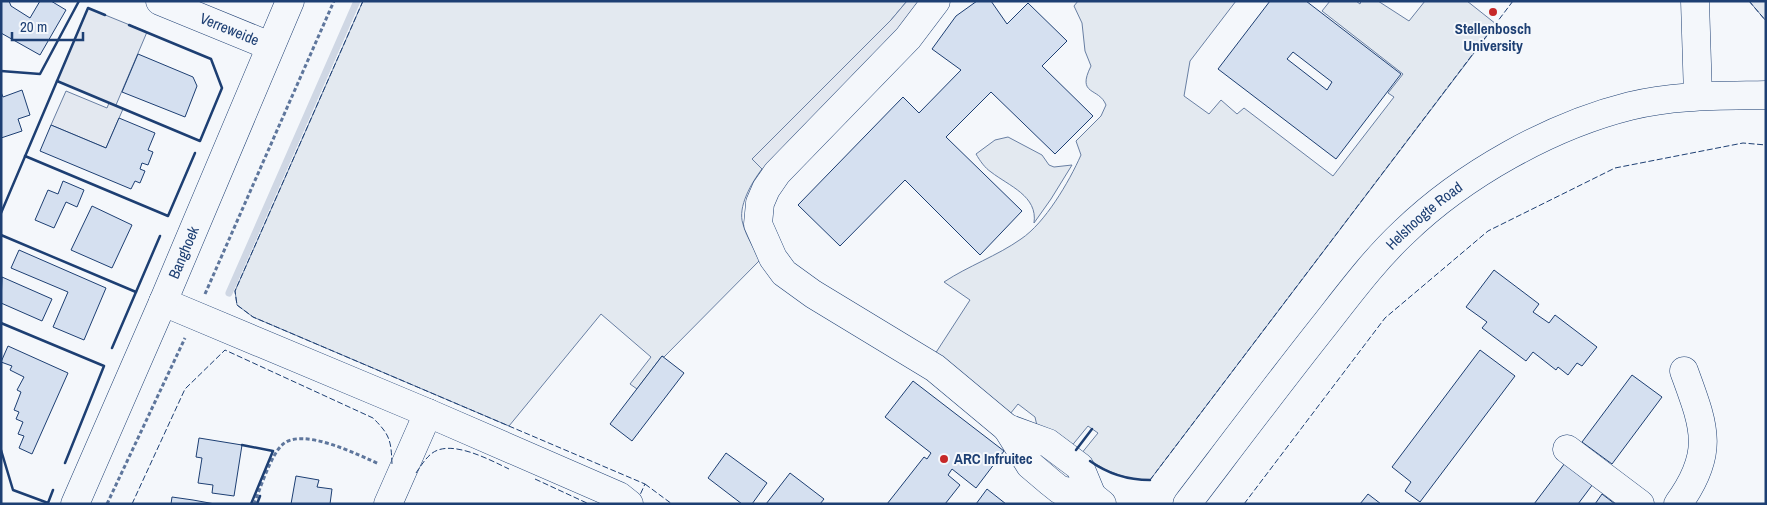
<svg xmlns="http://www.w3.org/2000/svg" width="1767" height="505" viewBox="0 0 1767 505" font-family="'Archivo Narrow',sans-serif">
  <style>
    .green { fill: #e3e9f0; stroke: #687fa3 }
    .parking { fill: #e3e8f0; stroke: #687fa3 }
    .lines { fill: none; stroke-linecap: round; stroke-linejoin: round }
    .stream { stroke: #cfd7e4; stroke-width: 7 }
    .building { fill: #d5e0f0; stroke: #1d3f73; fill-rule: evenodd }
    .minor-casing { stroke: #1d3f73; stroke-width: 29 }
    .major-casing { stroke: #1d3f73; stroke-width: 29 }
    .path { stroke: #5e769c; stroke-width: 3; stroke-dasharray: 4 2.5; stroke-linecap: butt }
    .minor { stroke: #f4f7fb; stroke-width: 28 }
    .major { stroke: #f4f7fb; stroke-width: 28 }
    .fence { stroke: #1d3f73; stroke-width: 1; stroke-dasharray: 6 2.5; stroke-linecap: butt }
    .wall { stroke: #1d3f73; stroke-width: 2.5 }
    .poi-dot { fill: #c62828; stroke: #f4f7fb; stroke-width: 2 }
    .labels { text-anchor: middle; stroke-width: 4; stroke-linejoin: round; paint-order: stroke }
    .street-label { font-size: 15px; fill: #1d3f73; stroke: #f4f7fb }
    .poi-label { font-size: 15px; font-weight: bold; fill: #1d3f73; stroke: #f4f7fb }
  </style>
  <rect width="100%" height="100%" fill="#f4f7fb"/>
  <g class="green">
    <path d="M363 1H907L891 20 752 159 762 169C752 182 737 207 743 224 746 236 754 248 760 260L664 357 662 356 637 389 630 384 651 357 601 314 509 426 253 317 237 305 235 291Z"/>
    <path d="M1078 1H1236L1190 61 1184 96 1209 114 1221 100 1237 114 1244 108 1333 176 1394 97 1388 93 1403 74 1322 11 1330 1H1356L1360 4 1361 1H1378L1409 21 1425 1H1467L1496 24 1150 480C1123 480 1103 470 1081 454L1098 433 1088 426 1070 448 1037 426 1035 417 1018 404 1010 414 935 354 970 300 944 282C968 266 997 256 1021 239 1045 223 1069 182 1081 155L1076 141 1101 116 1106 105C1099 87 1076 96 1091 66L1085 51 1082 23 1074 6Z"/>
    <path d="M1749 1H1766V21Z"/>
    <path d="M1008 137 1042 155 1049 165 1054 167 1072 165 1051 199 1034 223C1038 196 1009 186 991 172 985 168 980 161 976 154L995 140Z"/>
  </g>
  <g class="parking">
    <path d="M907 1H928L764 171 752 159 891 20Z"/>
    <path d="M88 8 147 32 116 105 123 109 106 148 51 125 66 91 107 108 109 103 57 81Z"/>
  </g>
  <g class="lines">
    <path class="stream" d="M229 293 357 1"/>
  </g>
  <g class="building">
    <path d="M1 1H9L11 6 30 18 40 1H51L66 10 40 55 1 33Z"/>
    <path d="M977 1H991L1007 24 1028 3 1067 41 1042 66 1093 116 1055 154 991 92 946 137 1022 211 980 255 905 180 840 246 798 205 903 97 919 113 961 70 932 49 956 16Z"/>
    <path d="M1270 1H1306L1401 74 1336 159 1218 69ZM1293 52 1332 82 1327 90 1287 59Z"/>
    <path d="M138 54 193 77 197 86 185 117 122 92Z"/>
    <path d="M22 90 30 115 18 119 22 131 1 138V92L3 97Z"/>
    <path d="M119 118 155 133 148 150 153 152 148 165 142 163 140 169 145 171 140 183 135 181 131 189 40 151 51 125 106 148Z"/>
    <path d="M63 181 84 190 77 207 66 202 54 228 35 220 48 190 58 194Z"/>
    <path d="M92 206 132 225 112 268 71 250Z"/>
    <path d="M19 250 106 288 84 340 53 327 68 292 11 268Z"/>
    <path d="M1494 270 1539 304 1533 312 1549 323 1555 315 1597 347 1582 366 1577 363 1568 375 1558 367 1556 370 1533 352 1526 361 1482 328 1487 322 1466 307Z"/>
    <path d="M2 277 52 299 42 321 1 303Z"/>
    <path d="M8 346 68 373 32 454 19 448 24 436 18 434 23 422 16 419 19 412 14 410 21 392 17 390 24 377 10 370 12 366 1 362Z"/>
    <path d="M1480 350 1515 376 1420 502 1405 491 1411 482 1392 467Z"/>
    <path d="M662 356 684 373 632 441 610 424Z"/>
    <path d="M1632 375 1662 397 1612 464 1582 442Z"/>
    <path d="M913 381 1004 451 976 488 952 469 948 475 960 485 945 504H887L924 457 927 459 931 453 885 417Z"/>
    <path d="M199 438 242 445 234 496 212 493 213 485 198 483 202 458 196 457Z"/>
    <path d="M726 453 767 483 752 504H742L708 478Z"/>
    <path d="M1565 463 1593 484 1578 504H1534Z"/>
    <path d="M790 473 824 499 820 504H766Z"/>
    <path d="M296 476 319 480 317 487 332 489 330 504H291Z"/>
    <path d="M987 489 1006 504H976Z"/>
    <path d="M1368 494 1381 504H1360Z"/>
    <path d="M1602 494 1615 504H1595Z"/>
    <path d="M172 497 193 500 215 504H171Z"/>
  </g>
  <g class="lines">
    <defs>
      <g id="minor">
        <path id="s1" d="M160 1 270 46"/>
        <path d="M936 1 908 38 777 173 766 189 760 203 758 224 773 258 784 273 813 294 935 368 1007 428 1048 443 1080 467 1092 496"/>
        <path d="M1695 1 1698 96"/>
        <path d="M163 302 428 413 619 496 629 504"/>
        <path d="M1007 428 1030 465 1050 482 1060 490 1092 496 1102 504"/>
        <path d="M1567 449 1640 504"/>
        <path id="s2" d="M75 504 163 302 290 1"/>
        <path d="M388 504 428 413"/>
        <path d="M1678 504C1716 452 1704 426 1684 371"/>
      </g>
      <g id="major">
        <path id="s3" d="M1187 504C1232 445 1277 385 1323 327 1349 294 1374 260 1404 232 1463 175 1550 126 1630 106 1675 95 1720 96 1766 95"/>
      </g>
    </defs>
    <use href="#minor" class="minor-casing"/>
    <use href="#major" class="major-casing"/>
    <g class="path">
      <path d="M205 294 334 1"/>
      <path d="M107 504 185 338"/>
      <path d="M254 504C260 489 271 455 282 445 301 426 359 455 379 464"/>
    </g>
    <use href="#minor" class="minor"/>
    <use href="#major" class="major"/>
    <g class="fence">
      <path d="M363 1 235 291 237 305 253 317 645 484 640 495"/>
      <path d="M1749 1 1766 21"/>
      <path d="M416 473C420 467 425 459 431 454 450 438 490 460 509 469"/>
      <path d="M535 479 589 504"/>
      <path d="M1150 480 1513 1"/>
      <path d="M645 484 672 504"/>
      <path d="M132 504 185 389 225 350 373 418C390 435 391 440 392 464"/>
      <path d="M1244 504 1385 318 1488 231 1615 168 1743 143 1766 145"/>
    </g>
    <g class="wall">
      <path d="M1 71 40 74 79 1"/>
      <path d="M57 81 200 141 222 88 211 59 129 25"/>
      <path d="M25 156 168 216 195 153"/>
      <path d="M1 213 88 8 105 15"/>
      <path d="M1 235 136 292"/>
      <path d="M1 323 104 366 65 463"/>
      <path d="M112 348 160 236"/>
      <path d="M242 445 273 451 251 504"/>
      <path d="M1 450 13 490 48 503 53 490"/>
      <path d="M1076 450 1092 429"/>
      <path d="M1090 461C1108 474 1128 480 1150 480"/>
      <path d="M257 504 260 496"/>
    </g>
  </g>
  <g class="poi-dot">
    <circle cx="1493" cy="12" r="5"/>
    <circle cx="944" cy="459" r="5"/>
  </g>
  <g class="labels">
    <g class="street-label">
      <text dy="5" stroke="none"><textPath href="#s1" startOffset="75">Verreweide</textPath></text>
      <text dy="5" stroke="none"><textPath href="#s3" startOffset="374">Helshoogte Road</textPath></text>
      <text dy="5" stroke="none"><textPath href="#s2" startOffset="274">Banghoek</textPath></text>
    </g>
    <g class="poi-label">
      <text x="1493" y="34">Stellenbosch<tspan x="1493" dy="17">University</tspan></text>
      <text x="954" y="464" text-anchor="start">ARC Infruitec</text>
    </g>
  </g>
  <rect width="1767" height="505" fill="none" stroke="#1d3f73" stroke-width="5"/>
  <path d="M12 32v8h71v-8" fill="none" stroke="#1d3f73" stroke-width="2.5"/>
  <text x="20" y="32" font-size="15" fill="#1d3f73" stroke="#f4f7fb" stroke-width="4" paint-order="stroke">20 m</text>
</svg>
